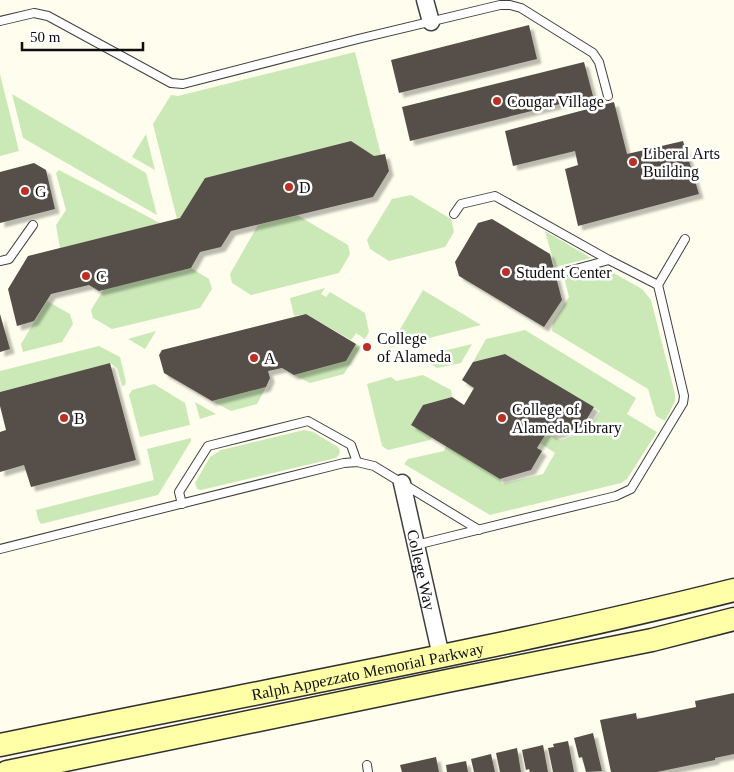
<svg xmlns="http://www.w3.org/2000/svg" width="734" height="772" viewBox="0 0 734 772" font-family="'Times New Roman',serif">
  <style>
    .green { fill: #cbe9b7 }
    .building { fill: #564f49; filter: url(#shadow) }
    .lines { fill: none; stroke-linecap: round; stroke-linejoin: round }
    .lane-casing { stroke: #404040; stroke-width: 10 }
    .street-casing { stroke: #404040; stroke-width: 19 }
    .secondary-casing { stroke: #2f2f2f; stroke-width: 25 }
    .lane { stroke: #fff; stroke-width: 8 }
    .street { stroke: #fff; stroke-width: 16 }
    .secondary { stroke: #ffffa8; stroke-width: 22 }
    .poi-dot { fill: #bd2f25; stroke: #fff; stroke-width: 2 }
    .labels { text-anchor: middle; stroke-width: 5; stroke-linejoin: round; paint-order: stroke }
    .poi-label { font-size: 16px; fill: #0d0d0d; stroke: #fff; text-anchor: start }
    .street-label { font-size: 16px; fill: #0d0d0d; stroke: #fff }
  </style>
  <defs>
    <filter id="shadow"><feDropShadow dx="4.5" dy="4.5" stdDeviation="1" flood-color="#0004"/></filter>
  </defs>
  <rect width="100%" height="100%" fill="#fffded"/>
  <g class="green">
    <path d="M355 52 381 155 374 156 351 141 205 178 180 218 177 219 153 124 171 95 178 96Z"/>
    <path d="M0 74 19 151 0 156Z"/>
    <path d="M12 94 146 173 157 215 23 138Z"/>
    <path d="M146 134 155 170 132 157Z"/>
    <path d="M59 170 160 223 60 248 56 225 66 210 56 173Z"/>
    <path d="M411 195 451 219 454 232 445 247 389 261 370 249 367 240 392 199Z"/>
    <path d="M297 215 348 245 350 254 339 273 251 295 232 283 230 274 258 225Z"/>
    <path d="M545 231 591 258 555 267Z"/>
    <path d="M601 266 642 289 651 300 675 394V401L665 421 656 416 648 389 552 331 553 322 569 297 564 276Z"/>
    <path d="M191 268 209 279 212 289 200 308 112 329 93 318 91 310 104 289Z"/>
    <path d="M325 288 321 294 326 297 330 292 365 313 369 332 365 339 356 333 351 340 306 314 294 316 290 298Z"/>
    <path d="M423 290 481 325 389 348Z"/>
    <path d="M47 301 70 314 73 324 62 342 23 352 21 344Z"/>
    <path d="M525 330 636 398 627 414 657 432 627 479 621 483 490 515 404 464 408 459 444 451 446 446 500 479 502 484 543 474 555 453 540 443 547 432 560 440 585 433 600 411 594 407 505 354 473 362 486 339Z"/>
    <path d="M156 331 145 349 128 339Z"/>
    <path d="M356 344 361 346 344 374 310 383 294 375 346 361Z"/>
    <path d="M472 344 461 363 437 368 418 357Z"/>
    <path d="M99 346 120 357 126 382 125 385 122 386 117 368 110 363 0 392V371Z"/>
    <path d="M423 375 451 390 452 397 424 405 411 425 432 438 430 440 388 450 382 446 367 384 391 377 396 381Z"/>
    <path d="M154 384 185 403 190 425 140 437 129 395 132 390Z"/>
    <path d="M266 387 257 404 231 411 212 401Z"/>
    <path d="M195 402 216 414 200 419Z"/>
    <path d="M304 430 313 432 338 447C341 452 340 454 336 458L201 490 197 489 195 483 210 457 221 450Z"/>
    <path d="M191 438V441L158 495 41 524 38 519 36 510 154 480 147 449Z"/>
  </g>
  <g class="building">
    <path d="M529 25 537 59 399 93 391 60Z"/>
    <path d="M584 62 593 96 410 141 402 107Z"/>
    <path d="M614 102 627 154 683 141 699 194 578 226 565 169 578 165 575 151 513 166 505 131Z"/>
    <path d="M351 141 374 156 385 154 389 171 373 197 231 231 221 247 200 252 191 268 99 291 89 285 51 294 34 321 17 326 8 289 28 256 180 218 205 178Z"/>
    <path d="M34 163 46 170 55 209 0 223V172Z"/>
    <path d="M492 219 550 254 562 300 544 327 459 276 455 262 478 223Z"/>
    <path d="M0 314 10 349 0 352Z"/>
    <path d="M306 314 356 344 346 361 294 375 282 368 268 371 270 378 266 387 212 401 164 373 159 355 162 350Z"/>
    <path d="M505 354 594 407 582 427 552 435 547 432 537 448 542 451 531 470 500 479 411 425 423 405 452 397 464 405 474 388 462 380 473 362Z"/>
    <path d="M110 363 136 460 31 487 24 465 0 472V432L6 430 0 406V392Z"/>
    <path d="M734 693V754L715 758V760L657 772H611L600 720 636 713 637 719 696 707 695 701Z"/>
    <path d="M593 733 602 771 586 772 582 757 579 758 574 738Z"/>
    <path d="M568 741 574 772H553L548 748 554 747 553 744Z"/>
    <path d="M543 745 548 772H530L529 769 526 770 522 750Z"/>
    <path d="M517 748 521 772H500L496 753Z"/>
    <path d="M491 754 495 772H474L471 759Z"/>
    <path d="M436 757 439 772H402L400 765Z"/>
    <path d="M466 761 468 772H447L446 765Z"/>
  </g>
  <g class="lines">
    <defs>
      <g id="lane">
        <path d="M0 21 34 13 48 16 171 83 183 84 358 39 500 5H510L521 8 593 53 599 62 608 96"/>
        <path d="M454 214 461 204 495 196 609 260"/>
        <path d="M0 261 9 259 33 225"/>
        <path d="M561 273 609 260 658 285"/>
        <path d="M182 504 179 492 208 446 308 421 351 445 357 462"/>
        <path d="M416 545 616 496 631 489 683 403 684 396 658 285 685 239"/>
        <path d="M0 549 344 463 357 462 374 466 479 530"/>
        <path d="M367 765 368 772"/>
      </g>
      <g id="street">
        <path d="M425 0 431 22"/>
        <path id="s1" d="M402 483 441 656"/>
      </g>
      <g id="secondary">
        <path id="s2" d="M0 745C245 694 491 651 734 590"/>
        <path d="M7 772 452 680 652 640 734 619"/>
      </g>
    </defs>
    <use href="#lane" class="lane-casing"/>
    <use href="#street" class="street-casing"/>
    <use href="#secondary" class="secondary-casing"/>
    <use href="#lane" class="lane"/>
    <use href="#street" class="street"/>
    <use href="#secondary" class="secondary"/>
  </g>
  <g class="poi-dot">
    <circle cx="497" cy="101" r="5"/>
    <circle cx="633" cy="162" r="5"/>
    <circle cx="289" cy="187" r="5"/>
    <circle cx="25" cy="191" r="5"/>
    <circle cx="506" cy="272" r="5"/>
    <circle cx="86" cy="276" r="5"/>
    <circle cx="367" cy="347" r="5"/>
    <circle cx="254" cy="358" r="5"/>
    <circle cx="64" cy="418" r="5"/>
    <circle cx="502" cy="418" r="5"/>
  </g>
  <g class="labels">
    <g class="poi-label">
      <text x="507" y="107">Cougar Village</text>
      <text x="643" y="159">Liberal Arts<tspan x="643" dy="18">Building</tspan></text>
      <text x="299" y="193">D</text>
      <text x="35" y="197">G</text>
      <text x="516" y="278">Student Center</text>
      <text x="96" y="282">C</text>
      <text x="377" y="344">College<tspan x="377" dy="18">of Alameda</tspan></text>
      <text x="264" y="364">A</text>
      <text x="512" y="415">College of<tspan x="512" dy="18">Alameda Library</tspan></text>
      <text x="74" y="424">B</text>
    </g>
    <g class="street-label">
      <text dy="6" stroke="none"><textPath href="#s1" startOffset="89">College Way</textPath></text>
      <text dy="6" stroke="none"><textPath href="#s2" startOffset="375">Ralph Appezzato Memorial Parkway</textPath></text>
    </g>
  </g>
  <path d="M22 42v8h121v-8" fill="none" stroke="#0d0d0d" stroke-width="2.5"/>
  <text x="30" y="42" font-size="15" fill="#0d0d0d" stroke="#ffffff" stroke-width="4" paint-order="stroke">50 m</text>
</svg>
